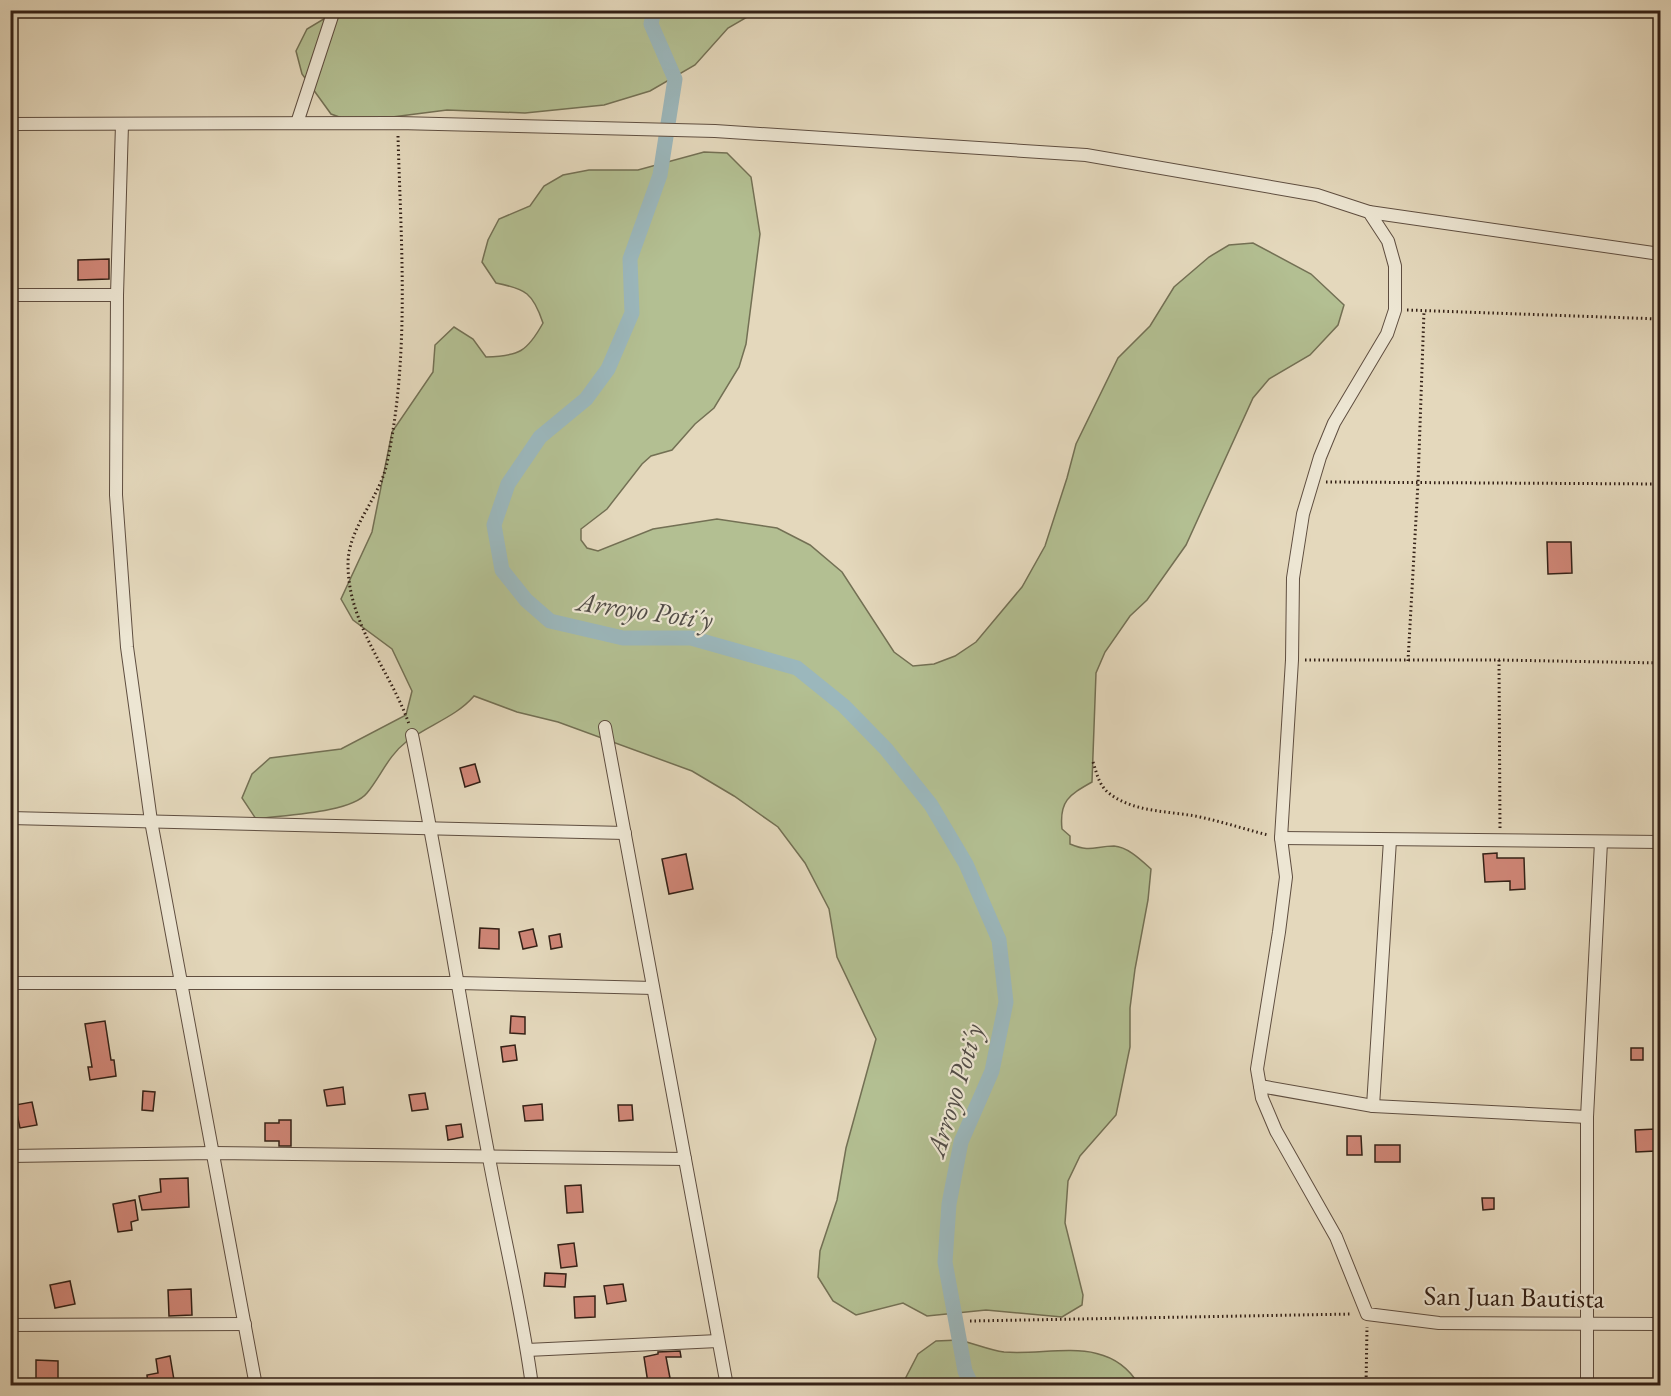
<svg xmlns="http://www.w3.org/2000/svg" width="1671" height="1396" viewBox="0 0 1671 1396" font-family="'EB Garamond',serif">
  <style>
    .green { fill: #b3bf92; stroke: #737054; stroke-width: 1.5 }
    .lines { fill: none; stroke-linecap: round; stroke-linejoin: round }
    .canal { stroke: #9bb7bc; stroke-width: 15 }
    .building { fill: #d08677; stroke: #332016; stroke-width: 1.5 }
    .street-casing { stroke: #5f4e40; stroke-width: 14 }
    .path { stroke: #332016; stroke-width: 3; stroke-dasharray: 1.5 3; stroke-linecap: butt }
    .street { stroke: #ede6d3; stroke-width: 12 }
    .labels { text-anchor: middle; stroke-width: 4.5; stroke-linejoin: round; paint-order: stroke }
    .street-label { font-size: 27px; fill: #332016; stroke: #ede6d3 }
    .water-label { font-size: 28px; font-style: italic; fill: #524d48; stroke: #ede6d3 }
  </style>
  <rect width="100%" height="100%" fill="#e4d8bc"/>
  <filter id="stains"><feTurbulence type="fractalNoise" baseFrequency=".00333" numOctaves="4"/><feColorMatrix values="0 0 0 0 .2 0 0 0 0 .09 0 0 0 0 .02 0 0 0 .5 -.17"/></filter>
  <radialGradient id="worn" r=".72"><stop offset=".6" stop-color="#630" stop-opacity="0"/><stop offset="1" stop-color="#630" stop-opacity=".3"/></radialGradient>
  <g class="green">
    <path d="M337 11H752L749 16 728 28 695 65 650 91 604 105 525 113 447 110 353 122 331 114 302 74 296 51 307 29Z"/>
    <path d="M704 152 727 153 751 177 760 234 746 344 739 367 714 408 695 424 672 450 651 456 642 464 607 509 581 529V540L587 548 598 551 653 529 717 519 777 528 810 545 842 572 894 652 913 666 934 664 955 656 976 642 1022 587 1045 546 1067 478 1076 444 1118 358 1150 326 1174 287 1209 257 1229 245 1253 243 1311 274 1344 305 1338 325 1310 355 1269 379 1253 398 1186 545 1147 600 1130 616 1105 652 1096 673 1092 782C1069 795 1059 801 1062 829L1070 836V844C1091 853 1095 846 1114 846 1128 847 1141 860 1151 869L1148 900 1135 969 1130 1008V1047L1116 1115 1080 1156 1068 1181 1065 1223 1083 1295 1082 1305 1062 1317 986 1310 927 1316 903 1303 856 1315 833 1301 818 1277 820 1251 837 1200 846 1148 876 1039 837 957 829 909 805 863 778 827 734 796 692 771 558 722 517 712 474 696C456 717 428 725 406 742 388 756 381 776 367 793 351 813 283 815 256 819L242 798 252 774 270 758 341 749 406 715 412 691 392 649 353 620 341 599 372 532 392 432 433 372 435 345 454 327 473 339 486 357C519 356 527 352 543 323 533 293 526 289 496 283L482 262 488 240 499 219 530 206 544 186 563 175 589 170H638Z"/>
    <path d="M959 1340C973 1343 989 1350 1004 1352 1052 1356 1109 1334 1139 1385H902L918 1354 936 1341Z"/>
  </g>
  <g class="lines">
    <path class="canal" d="M654 10 651 24 675 79 660 175 630 259 632 313 608 369 586 399 540 437 508 484 494 525 502 570 526 600 550 621 623 638H691L797 668 844 706 886 749 931 805 966 864 999 940 1006 1002 992 1071 961 1142 949 1204 945 1262 965 1371 972 1386"/>
  </g>
  <g class="building">
    <path d="M109 259V279L78 280V260Z"/>
    <path d="M1547 542H1571L1572 573 1548 574Z"/>
    <path d="M475 764 480 782 465 787 460 768Z"/>
    <path d="M1497 853V858H1524L1525 889 1510 890V881L1485 882 1483 854Z"/>
    <path d="M686 854 693 889 669 894 662 859Z"/>
    <path d="M480 928 499 929V949L479 948Z"/>
    <path d="M533 929 537 946 523 949 519 932Z"/>
    <path d="M560 934 562 947 551 949 549 936Z"/>
    <path d="M511 1016 525 1017V1034L510 1033Z"/>
    <path d="M105 1021 111 1060H114L116 1076 90 1080 88 1067H92L85 1024Z"/>
    <path d="M515 1045 517 1060 503 1062 501 1047Z"/>
    <rect x="1631" y="1048" width="12" height="12"/>
    <path d="M343 1087 345 1104 327 1106 324 1090Z"/>
    <path d="M143 1091 155 1092 153 1111 142 1110Z"/>
    <path d="M425 1093 428 1109 412 1111 409 1095Z"/>
    <path d="M32 1102 37 1125 20 1128 15 1105Z"/>
    <path d="M542 1104 543 1120 525 1121 523 1106Z"/>
    <path d="M618 1105H632L633 1120 619 1121Z"/>
    <path d="M279 1120H291V1146H279V1141H265V1123H279Z"/>
    <path d="M461 1124 463 1137 448 1140 446 1126Z"/>
    <path d="M1656 1129V1151L1636 1152 1635 1130Z"/>
    <path d="M1347 1136H1361L1362 1155H1347Z"/>
    <rect x="1375" y="1145" width="25" height="17"/>
    <path d="M188 1178 189 1207 142 1210 139 1196 161 1192 160 1179Z"/>
    <path d="M581 1185 583 1212 567 1213 565 1186Z"/>
    <path d="M1482 1198H1494V1209L1483 1210Z"/>
    <path d="M135 1200 138 1220 131 1222 132 1230 118 1232 113 1204Z"/>
    <path d="M574 1243 577 1266 561 1268 558 1245Z"/>
    <path d="M545 1273 566 1274 565 1287 544 1286Z"/>
    <path d="M70 1281 75 1304 55 1308 50 1285Z"/>
    <path d="M623 1284 626 1301 607 1304 604 1286Z"/>
    <path d="M191 1289 192 1315 169 1316 168 1290Z"/>
    <path d="M595 1296V1317L575 1318 574 1297Z"/>
    <path d="M680 1351 681 1357H666L670 1378 648 1383 644 1357 658 1354V1352Z"/>
    <path d="M170 1356 175 1386H148L147 1375 158 1373 156 1359Z"/>
    <path d="M36 1360 58 1361V1379H36Z"/>
  </g>
  <g class="lines">
    <defs>
      <g id="street">
        <path d="M297 123 334 10"/>
        <path d="M10 124 398 123 715 131 1086 155 1317 195 1369 212 1388 241 1395 266V310L1387 334 1334 423 1320 457 1303 514 1293 578 1292 660 1281 838 1286 877 1279 932 1257 1069 1262 1098 1276 1131 1336 1237 1367 1314 1439 1323 1660 1324"/>
        <path d="M122 124 117 295 116 495 127 647 151 821 256 1386"/>
        <path d="M1369 212 1660 254"/>
        <path d="M10 295H117"/>
        <path d="M605 727 727 1386"/>
        <path d="M412 735C441 875 462 1017 489 1158 503 1234 522 1309 532 1386"/>
        <path d="M10 818 625 833"/>
        <path d="M1281 838 1660 842"/>
        <path d="M10 983H459L653 988"/>
        <path d="M1260 1086 1373 1106 1587 1117"/>
        <path d="M1373 1106 1390 840"/>
        <path d="M10 1156 213 1153 685 1159"/>
        <path d="M10 1325 245 1324"/>
        <path d="M527 1350 718 1341"/>
        <path d="M1587 1386V1117L1601 842"/>
      </g>
    </defs>
    <use href="#street" class="street-casing"/>
    <g class="path">
      <path d="M398 136C401 245 410 355 387 463 380 498 348 527 348 564 348 625 390 670 409 724"/>
      <path d="M1407 310 1660 319"/>
      <path d="M1326 482 1660 484"/>
      <path d="M1305 660H1499L1660 663"/>
      <path d="M1499 660 1500 829"/>
      <path d="M1408 661 1418 483 1424 311"/>
      <path d="M1093 762C1097 774 1099 786 1110 794 1134 812 1167 811 1195 816 1220 821 1244 829 1268 835"/>
      <path d="M970 1321 1352 1314"/>
      <path d="M1366 1386 1367 1327"/>
    </g>
    <use href="#street" class="street"/>
  </g>
  <g class="labels">
    <g class="street-label">
      <text transform="translate(1514 1297) rotate(1)" y="9">San Juan Bautista</text>
    </g>
    <g class="water-label">
      <text transform="translate(645 610) rotate(8)" y="10">Arroyo Poti´y</text>
      <text transform="translate(954 1090) rotate(-73)" y="10">Arroyo Poti´y</text>
    </g>
  </g>
  <rect width="1671" height="1396" fill="none" stroke="#e4d8bc" stroke-width="36"/>
  <rect x="12" y="12" width="1647" height="1372" fill="none" stroke="#332016" stroke-width="3"/>
  <rect x="18" y="18" width="1635" height="1360" fill="none" stroke="#332016" stroke-width="1.5"/>
  <rect width="100%" height="100%" filter="url(#stains)"/>
  <rect width="100%" height="100%" fill="url(#worn)"/>
</svg>
